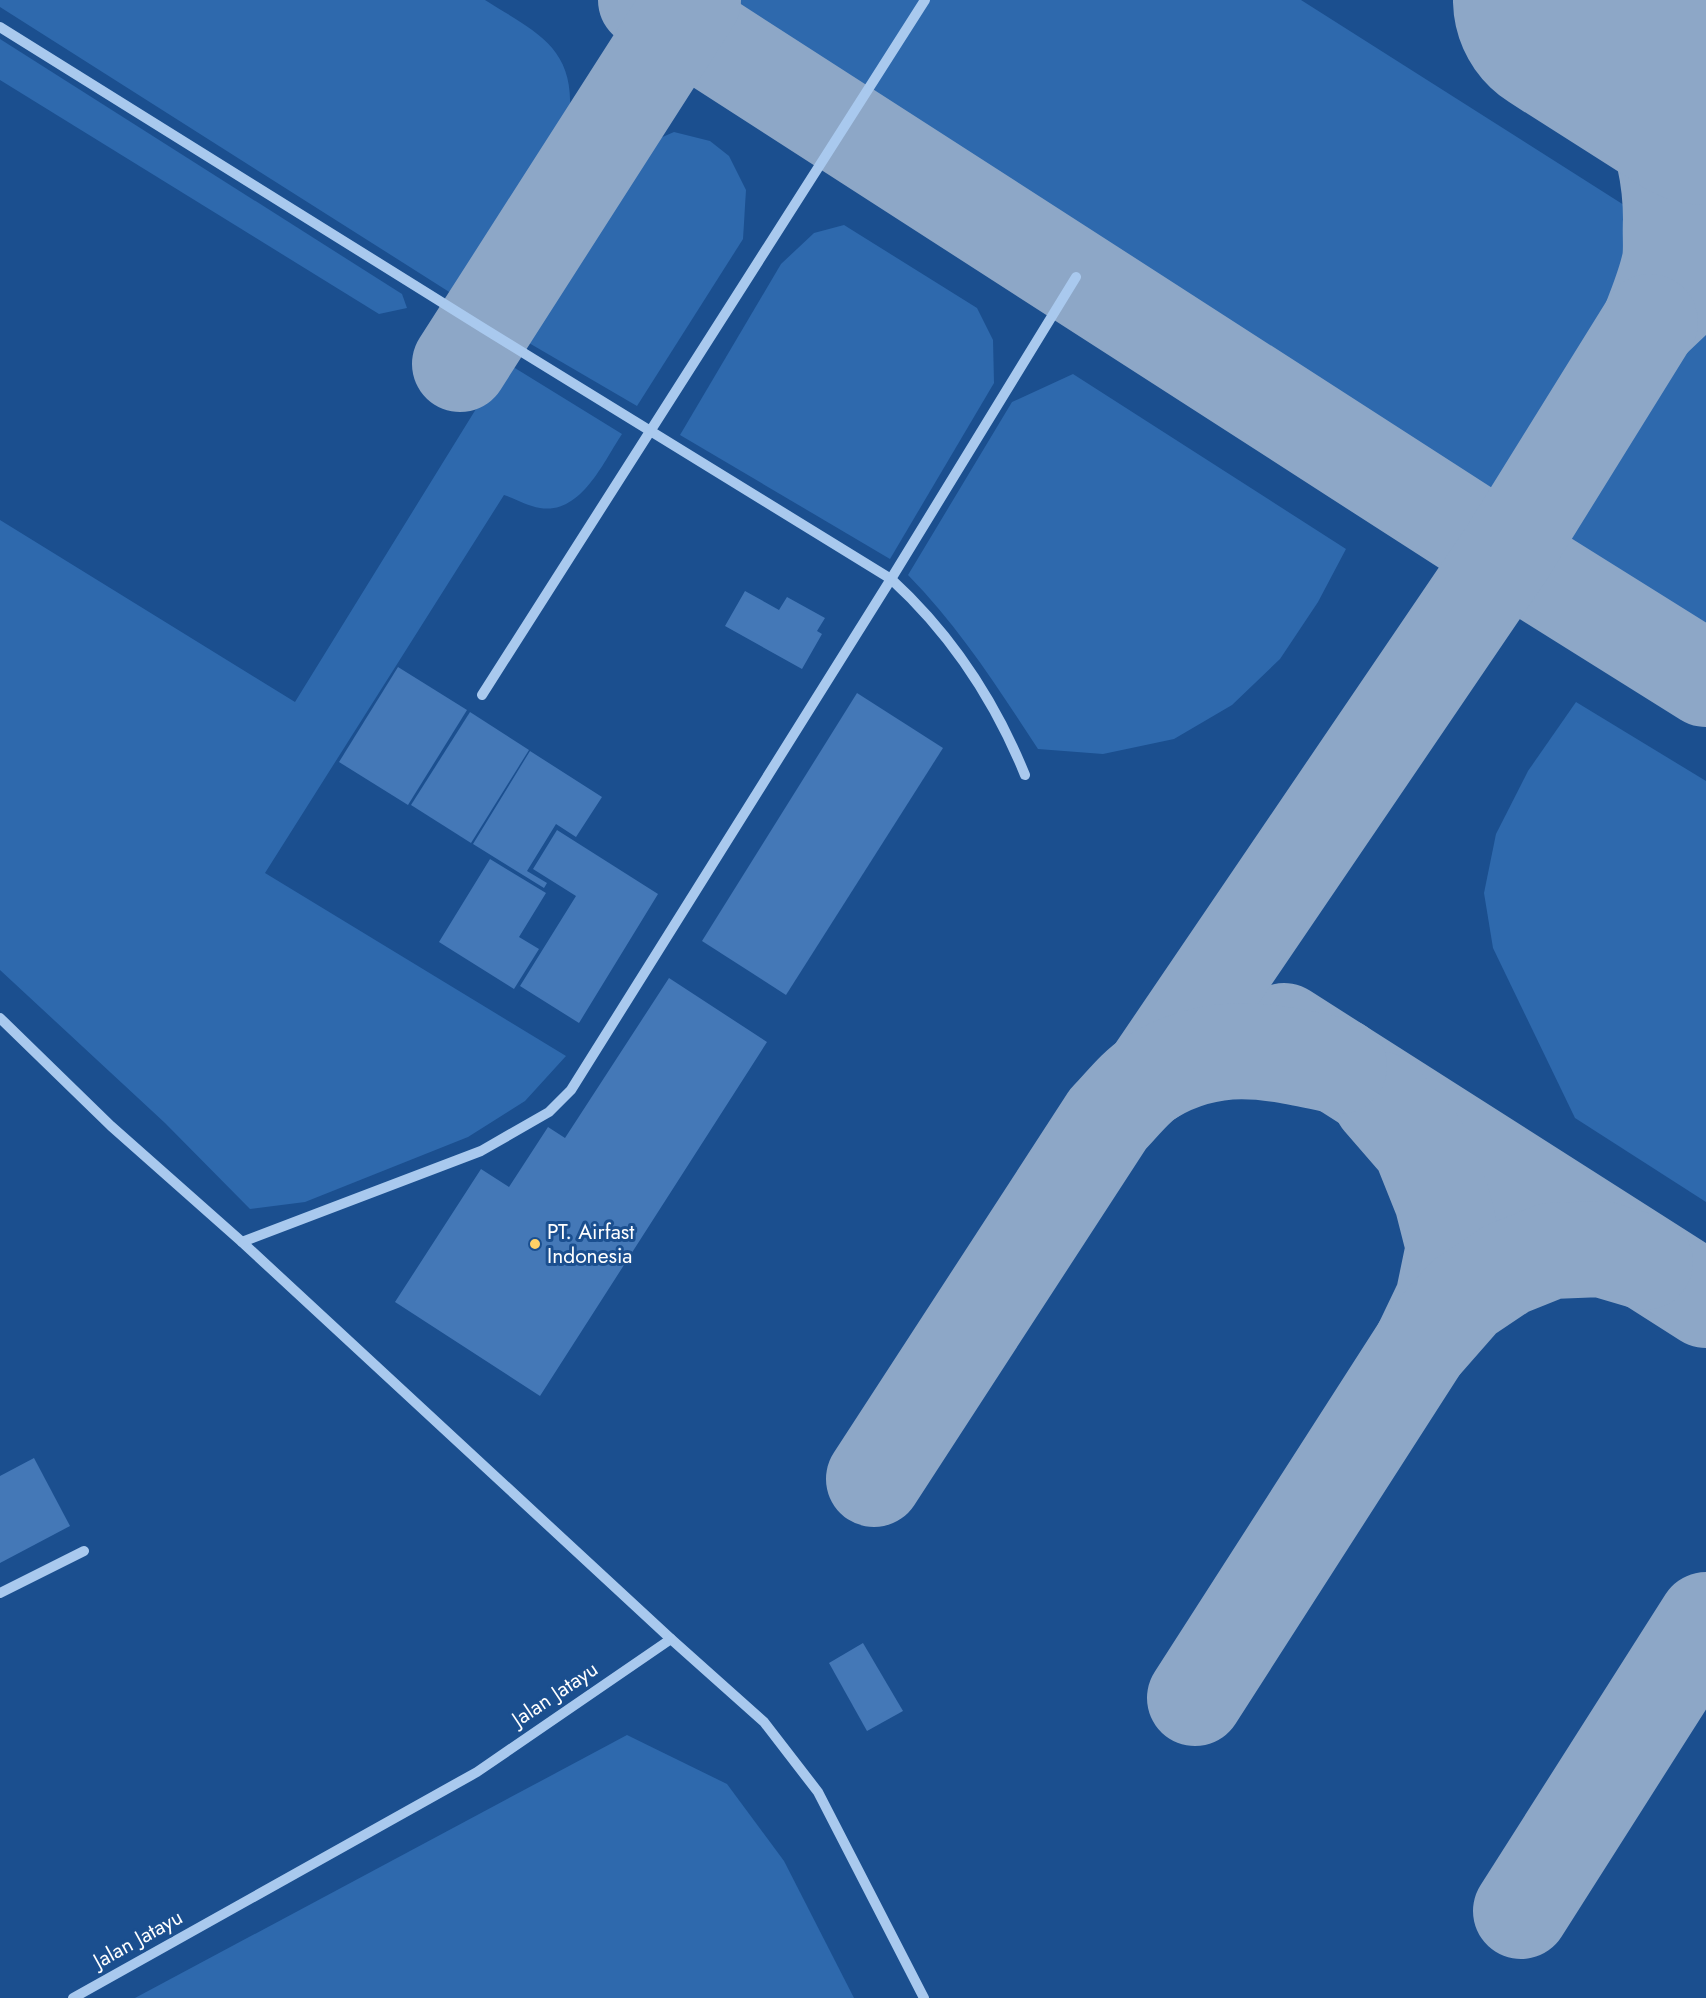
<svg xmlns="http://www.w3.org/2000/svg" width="1706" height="1998" viewBox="0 0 1706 1998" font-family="Jost,sans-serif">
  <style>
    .green { fill: #2e69ad }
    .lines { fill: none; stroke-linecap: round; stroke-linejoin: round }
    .taxiway { stroke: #8da7c7; stroke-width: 96 }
    .runway { stroke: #8da7c7; stroke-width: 242 }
    .building { fill: #4478b7 }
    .minor { stroke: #a9c9ee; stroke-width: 10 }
    .poi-dot { fill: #ffd166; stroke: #1b4f8f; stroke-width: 2 }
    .labels { text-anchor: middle; stroke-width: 6; stroke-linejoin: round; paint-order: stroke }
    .poi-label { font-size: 21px; fill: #fff; stroke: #1b4f8f; text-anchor: start }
    .street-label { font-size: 21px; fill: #fff; stroke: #1b4f8f }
  </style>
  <rect width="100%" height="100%" fill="#1b4f8f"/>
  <g class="green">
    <path d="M0 0H485C532 30 573 45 570 108L454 295 0 7Z"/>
    <path d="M646 0H1301L1668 233 1670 261 1651 321 1693 281 1706 273V679L1506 554Z"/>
    <path d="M0 39 402 294 407 308 379 314 0 80Z"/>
    <path d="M674 132 710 141 729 156 746 190 743 239 637 406 529 343 651 142Z"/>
    <path d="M844 225 977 308 993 340 994 383 890 559 680 435 781 264 814 233Z"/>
    <path d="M505 362 622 434C604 461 581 515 540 508 528 506 516 499 504 495L265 873 566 1056 525 1101 468 1137 305 1202 250 1209 165 1123 0 970V520L295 702Z"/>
    <path d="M1073 374 1346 549 1318 602 1280 659 1232 705 1174 739 1103 754 1038 749C998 688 960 628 908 575L1012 402Z"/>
    <path d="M1576 702 1706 781V1202L1575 1118 1493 948 1484 893 1496 834 1528 771Z"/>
    <path d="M627 1735 727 1784 784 1861 854 1998H135Z"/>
  </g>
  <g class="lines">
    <g class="taxiway">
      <path d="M646 0 1506 554 1706 679"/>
      <path d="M1572 0C1631 68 1671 126 1671 220 1670 233 1672 248 1670 261 1666 282 1657 303 1650 322L1693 281 1706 273"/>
      <path d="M460 364 693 0"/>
      <path d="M1284 1031 1706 1300"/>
      <path d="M1150 1078 1506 554 1650 322"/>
      <path d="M1381 1100 1420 1145 1442 1200 1454 1247 1443 1300 1421 1346"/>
      <path d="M874 1479 1108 1119C1121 1106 1135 1087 1151 1077 1216 1038 1270 1051 1339 1066"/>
      <path d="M1195 1698 1421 1346 1464 1297 1506 1269 1551 1251 1601 1249 1645 1262"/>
      <path d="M1521 1911 1706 1620"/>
    </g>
    <path class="runway" d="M1574 0 1706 84"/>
  </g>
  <g class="building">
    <path d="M745 591 779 610 787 597 825 618 817 631 822 634 802 669 725 626Z"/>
    <path d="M398 667 467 710 408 805 339 762Z"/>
    <path d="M857 693 943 748 786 995 702 941Z"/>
    <path d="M470 712 529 750 471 843 411 805Z"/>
    <path d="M530 751 602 797 576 837 556 824 527 871 547 883 544 888 473 844Z"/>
    <path d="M557 830 658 894 579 1023 520 986 576 896 533 869Z"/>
    <path d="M490 859 546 893 519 937 539 949 514 989 439 942Z"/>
    <path d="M669 978 767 1042 540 1396 395 1302 481 1169 509 1187 548 1127 565 1138Z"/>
    <path d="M34 1458 70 1526 0 1563V1476Z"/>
    <path d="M863 1643 903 1711 867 1731 829 1663Z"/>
  </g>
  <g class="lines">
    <g class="minor">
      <path d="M0 27 483 328 891 579C951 634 995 701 1025 775"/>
      <path d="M482 695 925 0"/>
      <path d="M0 1018 111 1126 242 1242 671 1639 764 1722 818 1792 924 1998"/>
      <path d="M242 1242 481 1151 549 1112 571 1090 891 579 1076 277"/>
      <path d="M0 1593 84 1551"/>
      <path d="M73 1998 477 1772 671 1639"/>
    </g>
  </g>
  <circle class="poi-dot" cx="535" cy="1244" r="6"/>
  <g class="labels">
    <g class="poi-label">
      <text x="547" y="1239">PT. Airfast<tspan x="547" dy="24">Indonesia</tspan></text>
    </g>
    <g class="street-label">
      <text transform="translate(555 1694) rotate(-34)" y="7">Jalan Jatayu</text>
      <text transform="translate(138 1939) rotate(-29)" y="7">Jalan Jatayu</text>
    </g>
  </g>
</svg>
